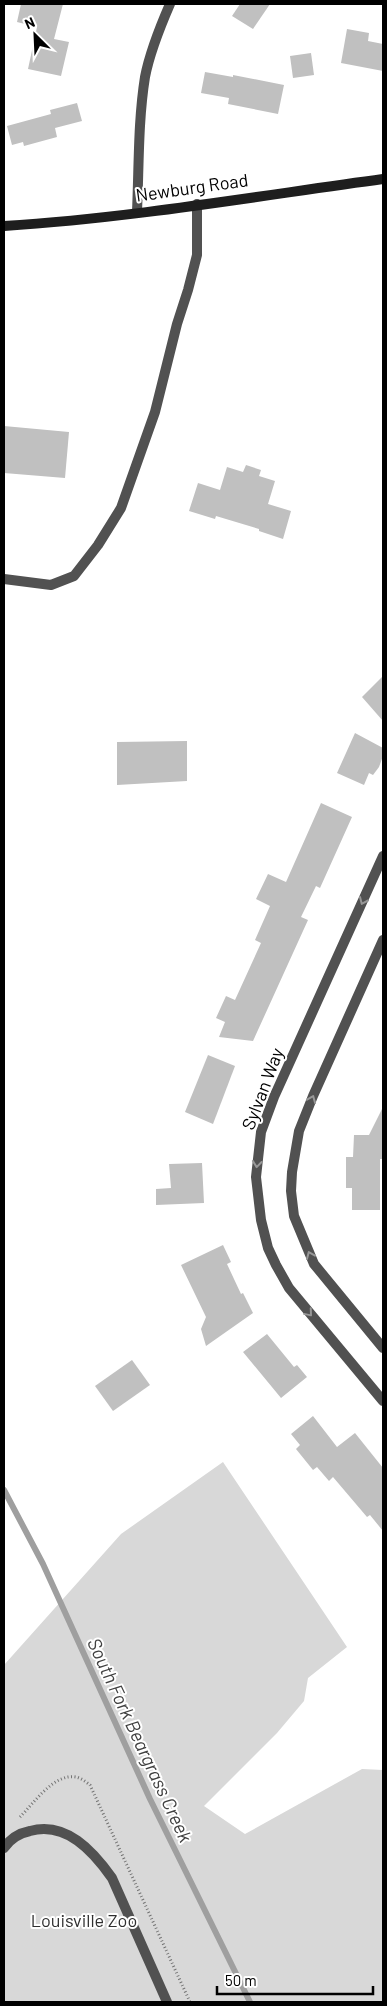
<svg xmlns="http://www.w3.org/2000/svg" width="387" height="2006" viewBox="0 0 387 2006" font-family="Barlow,sans-serif">
  <style>
    .green { fill: #d8d8d8 }
    .lines { fill: none; stroke-linecap: round; stroke-linejoin: round }
    .stream { stroke: #9f9f9f; stroke-width: 6 }
    .building { fill: #c0c0c0 }
    .path { stroke: #737373; stroke-width: 3; stroke-dasharray: 1 2.5; stroke-linecap: butt }
    .service { stroke: #515151; stroke-width: 10 }
    .minor { stroke: #515151; stroke-width: 10 }
    .secondary { stroke: #1e1e1e; stroke-width: 10 }
    .oneway { stroke: #979797 }
    .labels { text-anchor: middle; stroke-width: 4; stroke-linejoin: round; paint-order: stroke }
    .street-label { font-size: 18px; fill: #000; stroke: #fff }
    .park-label { font-size: 18px; fill: #2f2f2f; stroke: #fff }
    .water-label { font-size: 19px; font-style: italic; fill: #404040; stroke: #fff }
  </style>
  <rect width="100%" height="100%" fill="#fff"/>
  <path class="green" d="M223 1462 347 1647 308 1678 304 1701 277 1733 204 1806 245 1834 362 1769 383 1770V2002H4V1665L121 1534Z"/>
  <g class="lines">
    <path class="stream" d="M4 1490 43 1564 150 1799 250 2002"/>
  </g>
  <g class="building">
    <path d="M21 4H63L54 39 69 42 61 76 28 69 37 27 17 22Z"/>
    <path d="M240 4H270L253 29 232 16Z"/>
    <path d="M347 29 369 33 368 41 383 44V71L341 63Z"/>
    <path d="M311 53 314 75 293 78 290 56Z"/>
    <path d="M205 72 233 77V75L284 85 278 114 228 104 229 98 201 93Z"/>
    <path d="M77 103 82 121 55 128 57 137 24 146 23 142 12 145 7 126 51 114 50 110Z"/>
    <path d="M4 426 69 432 65 478 4 473Z"/>
    <path d="M246 465 261 470 259 476 275 481 268 504 291 511 283 539 259 531V529L216 516 215 519 189 511 198 483 220 490 227 467 243 472Z"/>
    <path d="M383 676V721L362 697Z"/>
    <path d="M355 733 383 748V756L379 767 373 775 369 773 364 785 337 773Z"/>
    <path d="M187 741V781L117 785V742Z"/>
    <path d="M321 803 352 817 320 888 316 886 301 917 308 920 253 1041 219 1037 225 1022 216 1018 226 996 235 1000 261 943 255 940 270 906 256 899 268 874 286 882Z"/>
    <path d="M208 1055 235 1066 213 1124 185 1112Z"/>
    <path d="M383 1107V1159H380V1210H352V1188H346V1157H353L354 1135H369Z"/>
    <path d="M202 1163 204 1203 156 1205V1189L171 1188 169 1164Z"/>
    <path d="M223 1245 231 1262 227 1264 241 1294 243 1293 253 1313 206 1346 201 1329 206 1317 181 1265Z"/>
    <path d="M267 1334 294 1367 297 1365 307 1377 281 1398 243 1352Z"/>
    <path d="M132 1360 150 1385 113 1411 95 1386Z"/>
    <path d="M313 1416 337 1447 355 1433 383 1468V1531L370 1515 367 1517 333 1477 329 1481 317 1467 313 1470 296 1449 300 1445 291 1434Z"/>
  </g>
  <g class="lines">
    <path class="path" d="M20 1817C34 1803 54 1773 76 1777 81 1778 86 1782 90 1785L190 2002"/>
    <g class="service">
      <path d="M4 579 51 585 74 576 98 545 121 508 155 412 177 324 188 290 197 255V204"/>
      <path d="M4 1848C10 1839 20 1833 30 1831 66 1821 93 1851 112 1878L167 2002"/>
    </g>
    <g class="minor">
      <path d="M137 212C139 167 138 121 145 77 150 51 160 27 170 4"/>
      <path d="M383 856 274 1097 261 1132 256 1177 261 1220 268 1248 276 1265 289 1288 383 1401"/>
      <path d="M383 940 313 1096 299 1131 292 1172 291 1191 294 1216 314 1264 383 1348"/>
    </g>
    <path class="secondary" d="M4 226C130 218 258 196 383 179"/>
  </g>
  <defs><path id="oneway-chevron" d="M-2-3.5L2.5 0L-2 3.5" fill="none" stroke-width="1.6" stroke-linecap="round" stroke-linejoin="round" transform="scale(1.25)"/></defs>
  <g class="oneway">
    <use href="#oneway-chevron" transform="translate(363 901) rotate(114)"/>
    <use href="#oneway-chevron" transform="translate(312 1099) rotate(-68)"/>
    <use href="#oneway-chevron" transform="translate(257 1164) rotate(96)"/>
    <use href="#oneway-chevron" transform="translate(310 1255) rotate(-113)"/>
    <use href="#oneway-chevron" transform="translate(309 1313) rotate(50)"/>
  </g>
  <g class="labels">
    <g class="street-label">
      <text transform="translate(192 188) rotate(-8)" y="6">Newburg Road</text>
      <text transform="translate(263 1089) rotate(-69)" y="6">Sylvan Way</text>
    </g>
    <g class="park-label">
      <text x="84" y="1927">Louisville Zoo</text>
    </g>
    <g class="water-label">
      <text transform="translate(140 1740) rotate(65)" y="7">South Fork Beargrass Creek</text>
    </g>
  </g>
  <rect width="387" height="2006" fill="none" stroke="#000000" stroke-width="10"/>
  <g transform="translate(35 35) rotate(336)" stroke="#ffffff" stroke-width="4" paint-order="stroke">
  <path d="M0-4L9 19L0 12L-9 19Z" fill="#000000"/>
  <text y="-8" font-size="14" font-weight="bold" text-anchor="middle" fill="#000000">N</text>
  </g>
  <path d="M217 1986v8h156v-8" fill="none" stroke="#000000" stroke-width="2.5"/>
  <text x="225" y="1986" font-size="15" fill="#000000" stroke="#ffffff" stroke-width="4" paint-order="stroke">50 m</text>
</svg>
